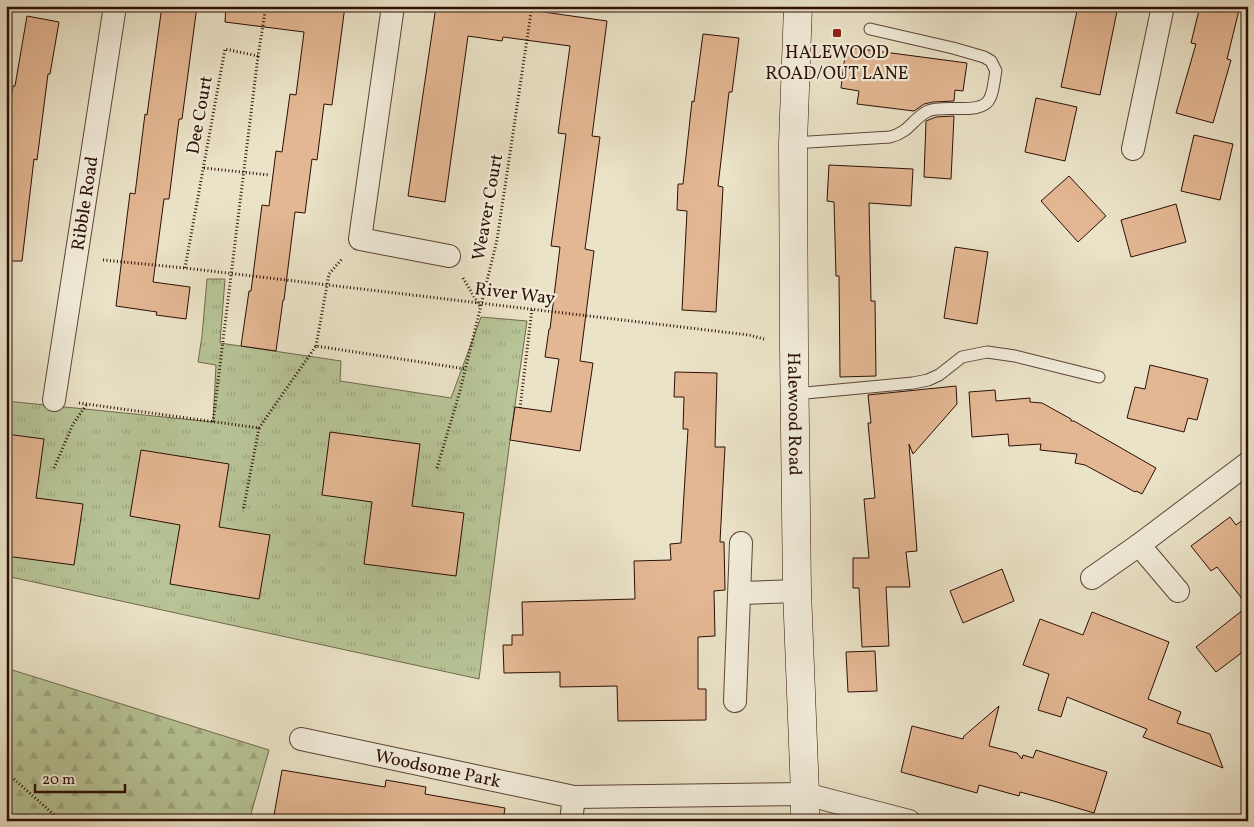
<svg xmlns="http://www.w3.org/2000/svg" width="1254" height="827" viewBox="0 0 1254 827" font-family="Vollkorn,serif">
  <style>
    .grass { fill: url(#grass-tufts); stroke: #726a4d }
    .forest { fill: url(#forest-firs); stroke: #726a4d }
    .building { fill: #e3b793; stroke: #2c0f04 }
    .lines { fill: none; stroke-linecap: round; stroke-linejoin: round }
    .lane-casing { stroke: #5c4435; stroke-width: 13 }
    .street-casing { stroke: #5c4435; stroke-width: 24 }
    .secondary-casing { stroke: #2c0f04; stroke-width: 29 }
    .path { stroke: #2c0f04; stroke-width: 3; stroke-dasharray: 1 2.5; stroke-linecap: butt }
    .lane { stroke: #f2eddb; stroke-width: 11 }
    .street { stroke: #f2eddb; stroke-width: 22 }
    .secondary { stroke: #f2eddb; stroke-width: 28 }
    .poi-dot { fill: #8f2418; stroke: #f2eddb; stroke-width: 2 }
    .labels { text-anchor: middle; stroke-width: 4.5; stroke-linejoin: round; paint-order: stroke }
    .poi-label { font-size: 18px; fill: #2c0f04; stroke: #f2eddb }
    .street-label { font-size: 18px; fill: #2c0f04; stroke: #f2eddb }
  </style>
  <defs>
    <pattern id="grass-tufts" width="24" height="20" patternUnits="userSpaceOnUse" patternTransform="scale(1.25)"><rect width="24" height="20" fill="#b7c496"/><path d="M3 7l-1-3M5 7V3M7 7l1-3M15 17l-1-3M17 17v-4M19 17l1-3" fill="none" stroke="#9ea780"/></pattern>
    <pattern id="forest-firs" width="22" height="20" patternUnits="userSpaceOnUse" patternTransform="scale(1.25)"><rect width="22" height="20" fill="#b7c496"/><path d="M5 1l3.5 6h-7zM16 11l3.5 6h-7z" fill="#9ea780"/></pattern>
  </defs>
  <rect width="100%" height="100%" fill="#ebe3c8"/>
  <filter id="stains"><feTurbulence type="fractalNoise" baseFrequency=".004" numOctaves="4"/><feColorMatrix values="0 0 0 0 .2 0 0 0 0 .09 0 0 0 0 .02 0 0 0 .5 -.17"/></filter>
  <radialGradient id="worn" r=".72"><stop offset=".6" stop-color="#630" stop-opacity="0"/><stop offset="1" stop-color="#630" stop-opacity=".3"/></radialGradient>
  <path class="grass" d="M207 279H225L220 343 341 361 340 381 451 398 481 317 527 321 510 440 479 679 6 576V401L213 422 216 365 198 362 202 336Z"/>
  <path class="forest" d="M6 668 269 750 249 821H6Z"/>
  <g class="building">
    <path d="M162 6H197L182 119H179L169 199H164L153 282 190 287 186 319 156 315 157 312 116 306 130 193 135 194 145 114 147 115Z"/>
    <path d="M226 6H345L332 105 324 104 317 160 312 159 305 213 295 212 284 300H283L276 351 241 346 249 291H251L262 205 269 206 276 151 282 152 290 94 296 95 304 32 225 22Z"/>
    <path d="M436 6H501L607 21 592 136 600 137 585 249 594 251 580 361 593 363 580 451 510 440 515 407 551 412 559 359 545 357 549 329H550L560 247 551 246 566 134 558 133 570 46 503 37 502 41 468 36 445 202 408 196Z"/>
    <path d="M1078 6H1118L1100 95 1061 87Z"/>
    <path d="M1200 6H1240L1227 59 1231 60 1213 123 1176 113 1196 44 1191 43Z"/>
    <path d="M27 16 59 22 50 74H48L37 160 34 159 22 261H6V108H10L13 86H15Z"/>
    <path d="M703 34 739 38 732 92H729L718 186 723 187 716 312 682 310 687 211 677 210 678 184H683L692 101 694 102Z"/>
    <path d="M846 47 967 63 963 91 955 90 954 101 933 102 924 104 914 111 857 104 859 91 841 88Z"/>
    <path d="M1036 98 1077 107 1065 161 1025 152Z"/>
    <path d="M954 116 951 179 924 177 926 121 936 117Z"/>
    <path d="M1194 135 1233 144 1220 200 1181 191Z"/>
    <path d="M829 165 913 169 911 206 869 203 871 301H875L876 376 840 377 839 276H836L834 202 827 201Z"/>
    <path d="M1069 176 1106 216 1078 242 1041 201Z"/>
    <path d="M1176 204 1186 242 1131 257 1121 220Z"/>
    <path d="M955 247 988 252 977 324 944 318Z"/>
    <path d="M1150 365 1208 379 1197 420 1188 418 1184 432 1127 418 1135 387 1145 389Z"/>
    <path d="M675 372 717 373 715 447H725L720 542H724L725 590 714 591 715 636 698 637V689H706V720L618 721 617 686 560 687V672L504 673 503 645H512V635H523L522 602 635 599 634 561 671 560 670 544 681 543 688 429H683L684 397H674Z"/>
    <path d="M956 386 957 404 913 454 909 444 917 551 906 552 910 587H886L889 646 862 647 859 588H853V558H869L864 499 875 498 868 423H871L868 395Z"/>
    <path d="M995 390 996 401 1030 398V402L1042 403 1071 419V421H1074L1156 468 1142 494 1136 491 1135 492 1085 465 1075 463 1077 454 1040 450 1041 444 1009 446 1008 434 972 437 969 392Z"/>
    <path d="M330 432 420 444 412 506 464 513 456 576 364 564 372 502 322 495Z"/>
    <path d="M6 434 44 439 36 498 83 504 74 565 6 556Z"/>
    <path d="M141 450 229 464 219 527 270 535 259 599 170 584 180 525 130 516Z"/>
    <path d="M1248 516V648L1216 672 1196 647 1248 606 1217 567 1211 571 1191 546 1230 517 1236 525Z"/>
    <path d="M1002 569 1014 601 963 623 950 591Z"/>
    <path d="M1092 612 1169 642 1148 699 1181 712 1177 723 1210 734 1223 768 1143 737 1147 729 1067 697 1061 717 1038 710 1049 674 1023 665 1040 619 1083 635Z"/>
    <path d="M875 651 877 691 848 692 846 652Z"/>
    <path d="M999 706 989 746 1017 753 1022 759 1023 755 1033 758 1036 750 1107 772 1094 813 1050 800 1020 792 1019 796 979 785 977 793 901 772 912 726 963 739 964 736Z"/>
    <path d="M282 770 385 787 386 780 426 787 425 794 505 808 503 821H273Z"/>
  </g>
  <g class="lines">
    <defs>
      <g id="lane">
        <path d="M793 143 890 137C910 132 912 119 928 111 944 104 983 116 990 98 994 90 994 79 996 71L991 61 984 57 953 48 870 29"/>
        <path d="M795 394 913 383 928 380 939 375 962 357 987 352 1015 356 1099 377"/>
      </g>
      <g id="street">
        <path d="M393 6 360 239 449 256"/>
        <path d="M1133 149 1163 6"/>
        <path id="s1" d="M54 400 115 6"/>
        <path d="M1139 545 1178 591"/>
        <path d="M1092 578 1139 545 1248 463"/>
        <path d="M740 593 797 591"/>
        <path d="M735 701 741 543"/>
        <path id="s2" d="M301 739 574 797 805 794 909 821"/>
        <path d="M571 821 574 797"/>
      </g>
      <g id="secondary">
        <path id="s3" d="M798 6 793 143 794 348 797 591 805 794V821"/>
      </g>
    </defs>
    <use href="#lane" class="lane-casing"/>
    <use href="#street" class="street-casing"/>
    <use href="#secondary" class="secondary-casing"/>
    <g class="path">
      <path d="M204 168 269 175"/>
      <path d="M103 260 185 268 749 335 764 339"/>
      <path d="M185 268 225 49 258 56 266 6"/>
      <path d="M463 278 481 308"/>
      <path d="M316 346 329 274 342 259"/>
      <path d="M79 403 259 428 243 511"/>
      <path d="M520 408 532 309"/>
      <path d="M213 422 258 56"/>
      <path d="M259 428 316 346 466 369"/>
      <path d="M54 468 73 424 87 404"/>
      <path d="M437 468 460 391 497 240 532 6"/>
      <path d="M6 772 61 821"/>
    </g>
    <use href="#lane" class="lane"/>
    <use href="#street" class="street"/>
    <use href="#secondary" class="secondary"/>
  </g>
  <rect class="poi-dot" x="832" y="28" width="10" height="10" rx="2.5"/>
  <g class="labels">
    <g class="poi-label">
      <text x="837" y="58">HALEWOOD<tspan x="837" dy="21">ROAD/OUT LANE</tspan></text>
    </g>
    <g class="street-label">
      <text transform="translate(199 115) rotate(-80)" y="6">Dee Court</text>
      <text dy="6" stroke="none"><textPath href="#s1" startOffset="199">Ribble Road</textPath></text>
      <text transform="translate(487 207) rotate(-80)" y="6">Weaver Court</text>
      <text transform="translate(515 293) rotate(7)" y="6">River Way</text>
      <text dy="6" stroke="none"><textPath href="#s3" startOffset="408">Halewood Road</textPath></text>
      <text dy="6" stroke="none"><textPath href="#s2" startOffset="140">Woodsome Park</textPath></text>
    </g>
  </g>
  <rect width="1254" height="827" fill="none" stroke="#ebe3c8" stroke-width="25"/>
  <rect x="8" y="8" width="1239" height="812" fill="none" stroke="#2c0f04" stroke-width="2.5"/>
  <rect x="12" y="12" width="1229" height="802" fill="none" stroke="#2c0f04"/>
  <path d="M35 784v8h90v-8" fill="none" stroke="#2c0f04" stroke-width="2.5"/>
  <text x="42" y="784" font-size="15" fill="#2c0f04" stroke="#f2eddb" stroke-width="4" paint-order="stroke">20 m</text>
  <rect width="100%" height="100%" filter="url(#stains)"/>
  <rect width="100%" height="100%" fill="url(#worn)"/>
</svg>
